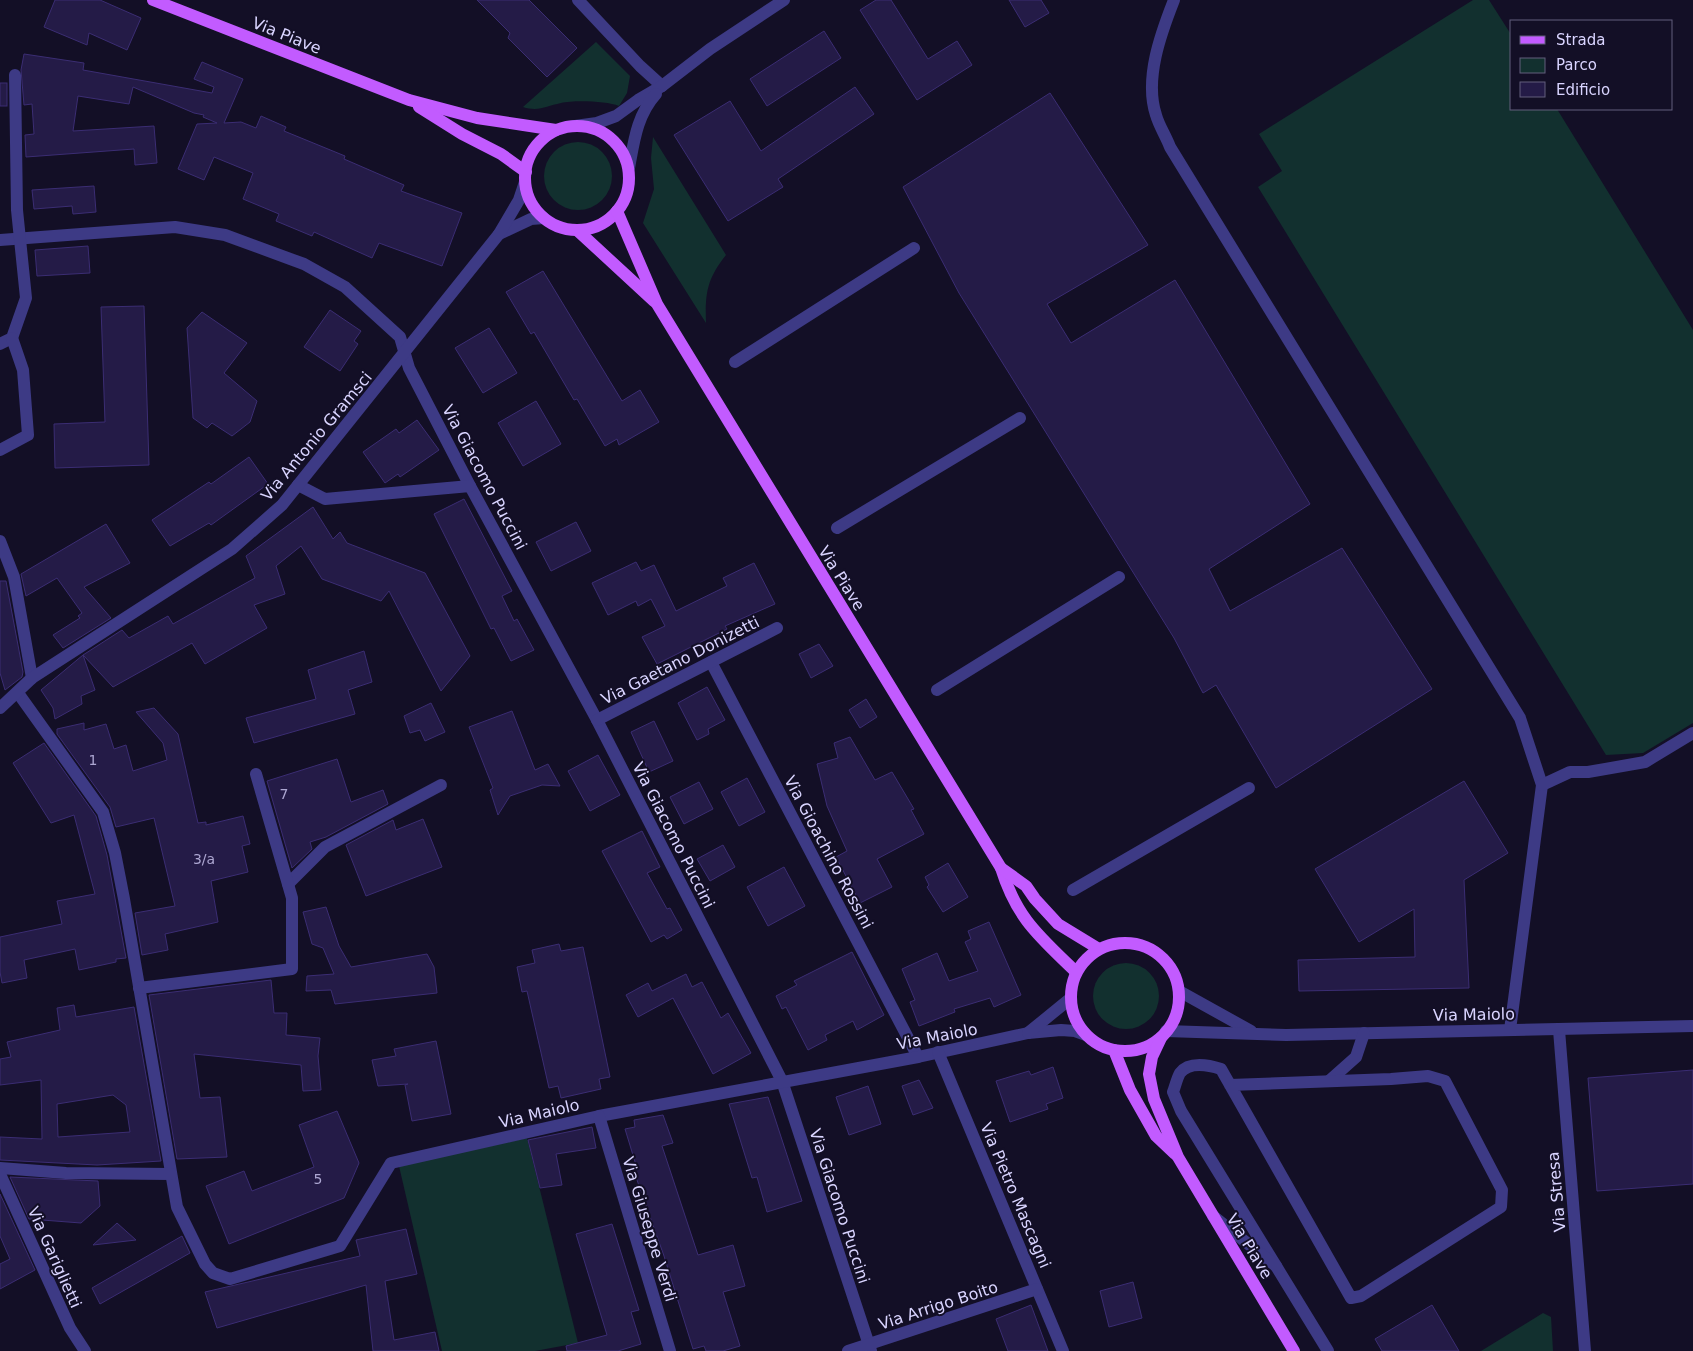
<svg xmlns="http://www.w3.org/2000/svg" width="1693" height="1351" viewBox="0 0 1693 1351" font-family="'DejaVu Sans',sans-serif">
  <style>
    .green { fill: #12302f }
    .building { fill: #241b47; stroke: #3b2d73; fill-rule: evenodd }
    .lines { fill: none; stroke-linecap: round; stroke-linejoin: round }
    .minor { stroke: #3d3a85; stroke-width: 12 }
    .major { stroke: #c25bff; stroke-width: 12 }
    .labels { text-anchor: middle; stroke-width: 4; stroke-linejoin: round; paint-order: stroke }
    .number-label { font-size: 14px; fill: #aca6d1 }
    .street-label { font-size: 16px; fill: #d9d4ff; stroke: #130f26 }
  </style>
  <rect width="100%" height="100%" fill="#130f26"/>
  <g class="green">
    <path d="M1473 0H1489L1512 36V109H1557L1693 330V723L1643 753 1606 755 1258 187 1282 171 1259 134Z"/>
    <path d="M596 42 630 76 627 93 619 106C607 101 574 100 561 103 546 106 539 112 523 107Z"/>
    <path d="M653 137 726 255C707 279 705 293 706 323L643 223 654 189 651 158Z"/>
    <circle cx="578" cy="176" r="34"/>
    <circle cx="1126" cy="996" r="33"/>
    <path d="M527 1138 578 1343 535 1351H442L399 1166Z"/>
    <path d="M1543 1313 1551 1317 1553 1351H1481Z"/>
  </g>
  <g class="building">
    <path d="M55 0H100L141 18 127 50 89 33 87 45 44 27Z"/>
    <path d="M477 0H529L577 48 547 77 508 38 510 33Z"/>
    <path d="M876 0H891L928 59 957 41 972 65 917 100 860 10Z"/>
    <path d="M1009 0H1041L1049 13 1025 27Z"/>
    <path d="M824 31 841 58 767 106 750 79Z"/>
    <path d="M24 54 84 63 83 70 212 93 214 87 194 79 202 62 243 79 224 123 241 122 256 128 261 116 286 127 284 131 345 156 344 159 404 185 401 191 462 213 442 266 379 243 372 258 314 232 312 236 276 221 279 214 243 199 253 173 214 157 204 180 178 169 197 124 217 123 203 117 204 115 194 113 133 87 129 104 78 96 73 131 154 126 157 163 135 165 134 149 26 157 25 135 34 134 32 104 24 105 21 70Z"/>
    <rect x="0" y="83" width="7" height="23"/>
    <path d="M855 87 874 114 778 179 783 187 728 221 674 135 730 101 761 151Z"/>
    <path d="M1050 93 1148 245 1047 304 1071 343 1175 280 1310 504 1209 569 1230 611 1342 548 1432 689 1276 788 1216 685 1203 693 1174 638 959 293 903 187Z"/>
    <path d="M94 186 96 212 73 214 72 206 34 209 32 190Z"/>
    <path d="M88 246 90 273 37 276 35 250Z"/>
    <path d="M543 271 622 401 640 390 659 422 619 445 617 439 605 446 577 399 574 400 534 332 531 334 506 292Z"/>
    <path d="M144 306 149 465 55 468 54 424 105 422 101 307Z"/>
    <path d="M330 310 361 331 354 341 358 344 340 371 304 347Z"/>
    <path d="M202 312 247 343 224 373 257 401 250 422 232 436 212 423 207 428 193 418 187 328Z"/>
    <path d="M489 328 517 373 483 393 455 348Z"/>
    <path d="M536 401 561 444 523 466 498 423Z"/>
    <path d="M417 420 439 450 400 477 398 474 385 483 363 452 396 429 399 433Z"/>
    <path d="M249 457 268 484 211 525 209 523 170 546 152 520 209 482 211 484Z"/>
    <path d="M464 499 512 591 502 596 514 621 517 619 534 650 511 661 494 628 491 629 434 514Z"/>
    <path d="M313 507 333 539 340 532 347 543 425 573 470 656 441 691 389 591 381 601 322 579 301 546 276 566 285 594 254 605 267 628 205 664 192 643 113 687 83 655 122 630 129 638 168 616 173 624 255 578 246 556Z"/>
    <path d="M576 522 591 551 551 571 536 542Z"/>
    <path d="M106 524 130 563 84 587 111 618 63 648 53 635 80 618 78 616 82 613 57 578 26 596 21 574Z"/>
    <path d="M636 562 641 571 654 565 676 611 727 586 723 578 754 563 775 604 725 626 727 629 657 664 642 637 665 626 651 599 638 606 636 601 608 615 592 583Z"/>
    <path d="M0 581H6L23 672 22 677 5 690 0 673Z"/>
    <path d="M819 644 833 666 811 678 799 654Z"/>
    <path d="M364 651 372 682 348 690 355 714 254 743 246 718 316 699 308 670Z"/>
    <path d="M83 655 95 690 81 696 82 704 55 719 53 708 41 690Z"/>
    <path d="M707 687 725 720 708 729 709 734 697 740 678 703Z"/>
    <path d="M866 699 877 717 860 728 849 710Z"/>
    <path d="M431 703 445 732 425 741 420 730 410 733 404 716Z"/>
    <path d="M154 708 178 734 198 823 206 822V825L243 816 250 844 242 846 248 872 211 881 218 922 165 934 168 950 142 955 135 913 175 906 154 818 116 827 110 807 57 734V729L84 723V730L106 724 114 749 126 745 133 771 167 760 163 743 136 712Z"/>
    <path d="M512 711 535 770 548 764 560 786 542 785 510 796 498 815 490 790 493 788 469 727Z"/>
    <path d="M654 721 673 761 649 772 631 732Z"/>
    <path d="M850 737 875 780 892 772 914 809 911 810 924 834 877 859 892 887 860 903 836 857 847 851 827 806 817 764 838 758 834 743Z"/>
    <path d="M44 743 96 816 107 855 126 958 116 959V962L79 970 75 949 24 960 27 978 2 983 0 972V937L62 924 57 901 95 894 74 815 51 823 13 763Z"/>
    <path d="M598 755 620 795 590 811 568 771Z"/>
    <path d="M337 759 351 802 383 790 388 804 326 837 310 842 312 849 292 868 267 781Z"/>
    <path d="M747 778 765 812 739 826 721 792Z"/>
    <path d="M1464 781 1508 853 1464 880 1469 988 1299 991 1298 960 1415 957 1414 909 1359 942 1315 869Z"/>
    <path d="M699 782 713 809 684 824 670 797Z"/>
    <path d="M423 819 442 867 366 896 346 845 393 820 396 830Z"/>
    <path d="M642 831 660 867 647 873 667 909 670 908 682 930 667 939 664 935 651 942 602 851Z"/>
    <path d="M723 845 735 867 710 881 697 859Z"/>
    <path d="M948 863 968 897 943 912 927 887 929 885 925 877Z"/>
    <path d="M784 867 805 906 768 926 747 887Z"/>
    <path d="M326 907 339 946 351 967 427 954 434 967 437 993 335 1004 331 990 306 991 307 976 334 974 323 948 312 944 303 912Z"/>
    <path d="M989 922 1021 995 994 1007 990 998 954 1009 955 1012 919 1026 910 1002 915 1000 902 969 937 953 949 981 978 971 965 942 971 939 968 931Z"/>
    <path d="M559 944 561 951 583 947 610 1077 599 1079 601 1089 561 1098 558 1086 549 1088 527 991 522 992 517 967 535 963 532 950Z"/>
    <path d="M852 952 884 1015 857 1030 853 1021 825 1035 827 1040 808 1050 786 1007 782 1009 776 996 797 985 794 981Z"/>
    <path d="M686 974 692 987 702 982 721 1018 728 1013 751 1053 713 1074 673 998 638 1017 626 995 648 983 652 991Z"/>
    <path d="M271 980 274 1013H287L286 1035 320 1038 318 1056 321 1090 303 1091 301 1065 194 1054 200 1098 220 1097 227 1157 177 1159 149 995Z"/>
    <path d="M74 1005 76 1017 134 1007 161 1161 97 1165 0 1160V1137L42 1139 41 1080 0 1085V1059L11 1057 7 1042 60 1030 57 1008ZM113 1095 126 1105 130 1132 58 1137 57 1104Z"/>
    <path d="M436 1041 451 1114 412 1121 405 1085 408 1084 378 1086 372 1060 396 1056 394 1049Z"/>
    <path d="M1053 1067 1063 1098 1046 1104 1048 1109 1010 1122 996 1081 1029 1071 1031 1075Z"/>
    <path d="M1693 1070V1184L1597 1191 1588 1078Z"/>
    <path d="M919 1080 933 1108 913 1115 902 1086Z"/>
    <path d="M868 1086 881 1124 849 1135 836 1097Z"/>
    <path d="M768 1097 802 1201 767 1212 757 1177 752 1178 729 1104Z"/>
    <path d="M337 1111 359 1163 344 1198 229 1244 206 1186 244 1171 252 1191 314 1167 299 1125Z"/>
    <path d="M663 1115 673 1143 662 1146 698 1255 733 1245 745 1286 723 1292 740 1346 723 1351H706L704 1346 693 1349 664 1256 632 1166 636 1165 625 1129 635 1127 634 1120Z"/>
    <path d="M592 1127 596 1148 556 1154 562 1185 540 1188 528 1140Z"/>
    <path d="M10 1177 98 1181 100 1206 81 1223 29 1219Z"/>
    <path d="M0 1194 35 1270 0 1289V1264L10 1259 0 1236Z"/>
    <path d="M117 1223 136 1240 93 1245Z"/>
    <path d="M612 1224 639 1310 631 1312 641 1344 618 1351H567L566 1346 607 1335 576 1234Z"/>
    <path d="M406 1229 417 1274 385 1281 394 1340 435 1332 439 1351H373L366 1285 217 1328 205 1292 360 1256 356 1240Z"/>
    <path d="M182 1236 190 1253 100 1304 92 1288Z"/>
    <path d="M1133 1282 1142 1318 1109 1327 1100 1291Z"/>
    <path d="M1031 1305 1048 1351H1008L996 1319Z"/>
    <path d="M1432 1305 1459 1351H1382L1375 1339Z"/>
  </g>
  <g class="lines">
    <g class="minor">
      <path d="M578 0 640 66 662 86"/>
      <path d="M1174 0C1161 33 1144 79 1156 115 1159 126 1166 136 1170 147L1520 718 1542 785 1510 1030"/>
      <path d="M575 126 597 123 616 116 638 100 662 86 710 49 784 0"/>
      <path d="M629 168C634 141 637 115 656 94"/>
      <path d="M499 234 531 219 544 218"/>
      <path d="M0 240 175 227 225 235 304 264 345 287 400 337 409 368 470 486 597 720 782 1081 871 1351"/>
      <path d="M0 344 12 338 26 298 17 210 15 75"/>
      <path d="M735 362 914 248"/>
      <path d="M0 450 28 435 23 370 12 338"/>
      <path d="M298 485 325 499 470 486"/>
      <path d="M837 528 1020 418"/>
      <path d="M0 541 14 577 32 678"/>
      <path d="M711 662 918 1057"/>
      <path d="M937 690 1119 577"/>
      <path d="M18 693 103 812 115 853 124 899 177 1207 205 1264 213 1273 230 1279 340 1246 391 1163 599 1116 918 1057 1028 1033 1061 1030 1075 1031 1086 1035"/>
      <path d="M0 708 32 678 232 549 282 505 499 234 519 200 525 182"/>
      <path d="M597 720 777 628"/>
      <path d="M1542 785 1570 772H1588L1645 762 1693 733"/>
      <path d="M288 884 325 847 441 785"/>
      <path d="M1073 890 1249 788"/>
      <path d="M139 988 292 969V898L256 774"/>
      <path d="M1179 991 1251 1031"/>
      <path d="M1559 1030 1585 1351"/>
      <path d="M1166 1031 1286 1035 1693 1026"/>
      <path d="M1028 1033 1071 998"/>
      <path d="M938 1052 1063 1351"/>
      <path d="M1329 1081 1356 1057 1364 1033"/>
      <path d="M1230 1085 1391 1079 1428 1076 1445 1081 1502 1190 1501 1207 1361 1296 1351 1298 1221 1069C1209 1065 1189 1061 1180 1073 1177 1078 1175 1087 1173 1092L1181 1111 1276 1266"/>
      <path d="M599 1116 670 1351"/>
      <path d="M0 1168 66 1173 171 1174"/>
      <path d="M0 1174 70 1328 85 1351"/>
      <path d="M1213 1216 1276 1266 1328 1351"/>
      <path d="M848 1351 1037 1289"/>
    </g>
    <g class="major">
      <path d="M153 0 409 100 477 118 556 130"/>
      <path d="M419 107 462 134 501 154 526 172"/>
      <circle cx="577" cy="178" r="52"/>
      <path d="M617 211 657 304 1001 868C1017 919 1039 936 1076 972"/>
      <path d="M577 230 654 301"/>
      <path d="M1001 868 1026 886 1035 899 1058 924 1099 949"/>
      <circle cx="1125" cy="997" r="54"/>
      <path d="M1161 1038 1152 1057 1149 1074 1154 1099 1178 1157 1294 1351"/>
      <path d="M1114 1050 1130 1090 1156 1136 1175 1154"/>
    </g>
  </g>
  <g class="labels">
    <g class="number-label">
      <text x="93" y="765">1</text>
      <text x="284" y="799">7</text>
      <text x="204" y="864">3/a</text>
      <text x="318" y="1184">5</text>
    </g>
    <g class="street-label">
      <text transform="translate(287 35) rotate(22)" y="6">Via Piave</text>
      <text transform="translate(316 436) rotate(-50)" y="6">Via Antonio Gramsci</text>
      <text transform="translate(485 477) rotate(62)" y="6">Via Giacomo Puccini</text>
      <text transform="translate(842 578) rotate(58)" y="6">Via Piave</text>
      <text transform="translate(680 660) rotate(-27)" y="6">Via Gaetano Donizetti</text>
      <text transform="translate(674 835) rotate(63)" y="6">Via Giacomo Puccini</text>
      <text transform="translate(829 852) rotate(62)" y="6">Via Gioachino Rossini</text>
      <text transform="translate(1474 1014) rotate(-1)" y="6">Via Maiolo</text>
      <text transform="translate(937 1036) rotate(-11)" y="6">Via Maiolo</text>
      <text transform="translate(539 1113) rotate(-13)" y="6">Via Maiolo</text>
      <text transform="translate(1556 1192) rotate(-95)" y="6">Via Stresa</text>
      <text transform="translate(1016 1195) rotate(67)" y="6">Via Pietro Mascagni</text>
      <text transform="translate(840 1206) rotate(72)" y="6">Via Giacomo Puccini</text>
      <text transform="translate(650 1229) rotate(73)" y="6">Via Giuseppe Verdi</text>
      <text transform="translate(1250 1246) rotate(59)" y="6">Via Piave</text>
      <text transform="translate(55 1257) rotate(66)" y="6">Via Gariglietti</text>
      <text transform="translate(938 1305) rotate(-18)" y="6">Via Arrigo Boito</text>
    </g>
  </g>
  <rect x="1510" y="20" width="162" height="90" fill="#130f26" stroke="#625e7d"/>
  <rect x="1520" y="36" width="25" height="8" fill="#c25bff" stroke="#625e7d"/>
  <text x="1556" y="45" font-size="15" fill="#d9d4ff">Strada</text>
  <rect x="1520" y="58" width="25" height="15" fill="#12302f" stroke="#625e7d"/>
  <text x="1556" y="70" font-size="15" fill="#d9d4ff">Parco</text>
  <rect x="1520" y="82" width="25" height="15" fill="#241b47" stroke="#625e7d"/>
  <text x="1556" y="95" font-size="15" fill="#d9d4ff">Edificio</text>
</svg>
